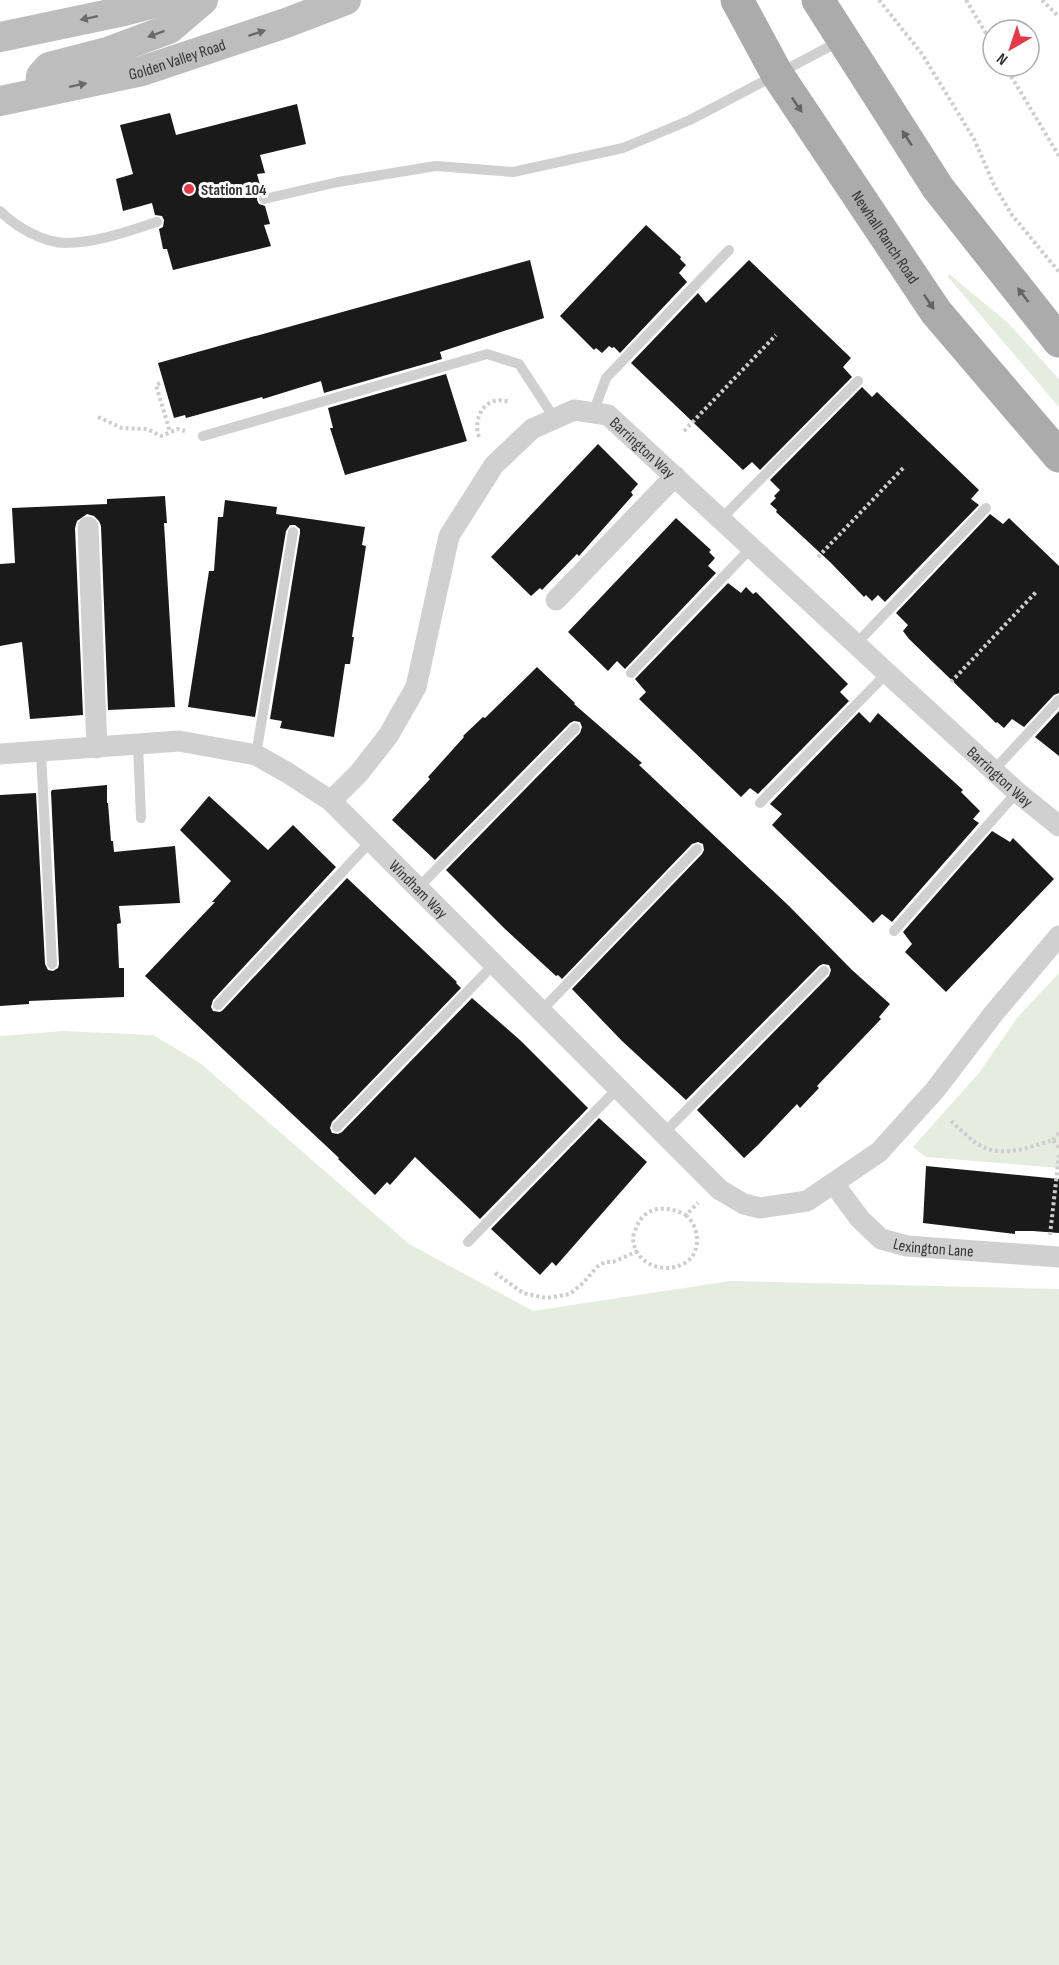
<svg xmlns="http://www.w3.org/2000/svg" width="1059" height="1965" viewBox="0 0 1059 1965" font-family="'Sofia Sans Condensed',sans-serif">
  <style>
    .green { fill: #e6ecdf }
    .building { fill: #1a1a1a }
    .lines { fill: none; stroke-linecap: round; stroke-linejoin: round }
    .path { stroke: #cdcdcd; stroke-width: 4; stroke-dasharray: 3 3; stroke-linecap: butt }
    .lane { stroke: #d0d0d0; stroke-width: 10 }
    .street { stroke: #d0d0d0; stroke-width: 21 }
    .secondary { stroke: #bdbdbd; stroke-width: 30 }
    .primary { stroke: #ababab; stroke-width: 33 }
    .oneway { fill: #6a6a6a }
    .oneway2 { fill: #636363 }
    .poi-dot { fill: #e63946; stroke: #fff; stroke-width: 2 }
    .labels { text-anchor: middle; stroke-width: 6; stroke-linejoin: round; paint-order: stroke }
    .street-label { font-size: 16px; fill: #333; stroke: #fff }
    .poi-label { font-size: 16px; font-weight: bold; fill: #333; stroke: #fff; text-anchor: start }
  </style>
  <rect width="100%" height="100%" fill="#fff"/>
  <g class="green">
    <path d="M949 274 1007 322 1059 379V407L948 277Z"/>
    <path d="M1059 973V1168L926 1157 913 1147 979 1073 1017 1018Z"/>
    <path d="M63 1031 153 1035 200 1063 409 1244 533 1311 730 1281 1059 1289V1965H0V1036Z"/>
  </g>
  <g class="building">
    <path d="M297 104 306 144 260 155 265 173 257 174 262 192 257 196V200L259 204 265 206 270 224 264 225 271 246 173 270 167 249H163L159 229 163 227 164 220 162 216 155 215 152 203 123 211 116 179 133 174 120 125 170 113 176 135Z"/>
    <path d="M646 225 681 257 680 259 686 265 679 273 687 282 620 353 614 347 612 348 609 346 602 353 596 348 594 350 560 316Z"/>
    <path d="M530 260 544 318 440 352 442 359 324 393 321 381 263 399 262 397 186 418 185 415 174 418 158 363Z"/>
    <path d="M749 260 851 358 843 367 852 377 760 470 752 462 743 470 631 363 698 293 706 303Z"/>
    <path d="M446 374 467 441 345 475 330 428H333L328 408Z"/>
    <path d="M862 387 872 397 877 392 979 490 971 499 979 505 885 602 878 595 872 601 866 595 864 597 830 562 776 512 777 510 770 504 776 498 774 496 780 490 770 480Z"/>
    <path d="M598 444 638 484 631 492 633 495 579 556 577 554 542 590 540 588 531 596 491 557Z"/>
    <path d="M165 496 167 523H164L175 707 108 710 101 526 99 521 94 516 87 514 77 521 75 528 83 715 30 719 22 642 0 646V564L15 563 12 508 107 504V499Z"/>
    <path d="M225 500 277 507 276 514 365 527 362 545 366 546 352 637H354L350 664H345L334 737 280 728 282 721 270 719 300 533V529L295 525H290L286 531 255 717 188 707 209 571H214L218 517H223Z"/>
    <path d="M990 514 1003 524 1009 518 1059 566V693L1054 695 1024 727 1012 719 1004 728 997 722 996 723 909 639 903 631 908 625 896 613Z"/>
    <path d="M676 518 711 550 709 552 715 558 708 566 716 573 625 669 617 661 608 671 568 632Z"/>
    <path d="M728 583 741 593 746 587 753 594 756 592 848 684 840 692 849 701 758 794 750 788 741 797 639 699 646 692 635 679Z"/>
    <path d="M537 667 575 703 574 704 642 763 639 765 789 906 852 970 890 1004 879 1017 881 1019 817 1086 819 1088 800 1108 797 1104 758 1145 744 1158 697 1110 829 976 831 970 829 965 823 964 819 966 686 1100 622 1041 572 989 702 854 704 850 703 844 698 842 692 844 562 979 558 975 556 976 505 929 446 870 580 733 582 727 580 722 574 721 570 723 435 860 392 820 430 779 428 777 464 737 463 736 483 717 485 718Z"/>
    <path d="M1059 711V756L1035 737Z"/>
    <path d="M859 712 870 723 878 713 963 790 961 792 980 811 973 819 979 823 892 922 882 914 873 923 772 825 782 814 770 804Z"/>
    <path d="M107 785V803H108L111 841H113L114 852 175 846 180 903 119 906 121 923 117 924 119 968H124V997L29 1001V1004L0 1006V795L36 793 45 964 48 970 53 971 58 968 59 964 51 792 52 790Z"/>
    <path d="M209 796 268 850 293 825 336 867 213 1000 211 1007 213 1011 220 1012 223 1010 347 878 457 982 456 983 461 988 332 1122 330 1128 332 1133 338 1134 342 1132 472 998 521 1041 588 1108 480 1219 415 1157 390 1185 387 1182 375 1195 338 1159 339 1158 145 976 215 902H212L231 881 180 830Z"/>
    <path d="M992 831 1010 842 1013 838 1054 879 946 992 905 952 912 944 903 932Z"/>
    <path d="M599 1118 647 1162 556 1266 552 1262 540 1275 491 1229Z"/>
    <path d="M926 1166 1059 1179V1233L1033 1231H1015V1234L923 1223Z"/>
  </g>
  <g class="lines">
    <g class="path">
      <path d="M879 0 922 54 974 139 994 185 1012 215 1059 272"/>
      <path d="M966 0 993 45"/>
      <path d="M1042 0 1059 17"/>
      <path d="M1005 66 1059 156"/>
      <path d="M160 383 156 385 170 432"/>
      <path d="M98 417 122 428 147 429 161 436 178 429 185 431"/>
      <path d="M684 431 776 335"/>
      <path d="M479 437C472 417 486 394 509 402"/>
      <path d="M818 557 905 466"/>
      <path d="M951 682 1037 591"/>
      <path d="M951 1121C960 1129 968 1137 976 1143 1000 1160 1029 1147 1053 1140L1059 1148"/>
      <path d="M1053 1140 1059 1133"/>
      <path d="M686 1215C701 1228 702 1257 681 1265 661 1274 633 1262 633 1237 633 1236 636 1229 636 1228 645 1205 667 1205 686 1215L698 1203"/>
      <path d="M1050 1235 1059 1155"/>
      <path d="M495 1273 523 1293 546 1298 570 1294 583 1283 597 1267 605 1262H613L638 1251"/>
    </g>
    <g class="lane">
      <path d="M264 199 338 182 436 166 513 172 623 148 690 120 840 41"/>
      <path d="M0 211C16 227 44 243 66 243 96 243 129 231 157 222"/>
      <path d="M593 413 606 378 729 250"/>
      <path d="M203 436 487 354 519 364 555 419"/>
      <path d="M721 519 858 381"/>
      <path d="M856 644 986 508"/>
      <path d="M631 673 752 547"/>
      <path d="M138 744 141 818"/>
      <path d="M41 753 52 964"/>
      <path d="M256 755 293 532"/>
      <path d="M994 770 1059 700"/>
      <path d="M760 803 887 673"/>
      <path d="M418 888 575 728"/>
      <path d="M894 931 1017 792"/>
      <path d="M218 1005 371 841"/>
      <path d="M541 1011 697 849"/>
      <path d="M337 1127 494 964"/>
      <path d="M664 1133 824 971"/>
      <path d="M468 1242 618 1088"/>
    </g>
    <g class="street">
      <path d="M88 527 97 748"/>
      <path d="M556 600 675 476"/>
      <path id="s1" d="M0 754 179 741 256 755 288 773 331 801 720 1190 744 1204 760 1208 807 1201 879 1152 935 1090 994 1013 1059 936"/>
      <path id="s2" d="M331 801 359 773 388 736 416 687 449 536 494 465 532 429 574 410 608 415 887 673 1017 792 1059 826"/>
      <path id="s3" d="M834 1184 860 1219 881 1239 907 1246 1059 1257"/>
    </g>
    <g class="secondary">
      <path d="M0 37 124 11 166 0"/>
      <path d="M42 92 40 87 41 76 49 67 107 52 169 29 203 0"/>
      <path id="s4" d="M0 101 142 71 286 23 346 0"/>
    </g>
    <g class="primary">
      <path id="s5" d="M737 0 777 74 936 312 1059 456"/>
      <path d="M818 0 938 188 1059 341"/>
    </g>
  </g>
  <defs><path id="oneway-solid" d="M-6-.8H1V-3.2L6.5 0L1 3.2V.8H-6Z" transform="scale(1.5)"/></defs>
  <g class="oneway">
    <use href="#oneway-solid" transform="translate(89 18) rotate(168)"/>
    <use href="#oneway-solid" transform="translate(257 33) rotate(-18)"/>
    <use href="#oneway-solid" transform="translate(156 34) rotate(160)"/>
    <use href="#oneway-solid" transform="translate(78 85) rotate(-12)"/>
  </g>
  <g class="oneway2">
    <use href="#oneway-solid" transform="translate(797 105) rotate(56)"/>
    <use href="#oneway-solid" transform="translate(907 138) rotate(-123)"/>
    <use href="#oneway-solid" transform="translate(1023 295) rotate(-128)"/>
    <use href="#oneway-solid" transform="translate(929 302) rotate(56)"/>
  </g>
  <circle class="poi-dot" cx="189" cy="189" r="6"/>
  <g class="labels">
    <g class="street-label">
      <text dy="6" stroke="none"><textPath href="#s4" startOffset="182">Golden Valley Road</textPath></text>
      <text dy="6" stroke="none"><textPath href="#s5" startOffset="280">Newhall Ranch Road</textPath></text>
      <text dy="6" stroke="none"><textPath href="#s2" startOffset="562">Barrington Way</textPath></text>
      <text dy="6" stroke="none"><textPath href="#s2" startOffset="1048">Barrington Way</textPath></text>
      <text dy="6" stroke="none"><textPath href="#s1" startOffset="470">Windham Way</textPath></text>
      <text dy="6" stroke="none"><textPath href="#s3" startOffset="126">Lexington Lane</textPath></text>
    </g>
    <g class="poi-label">
      <text x="201" y="195">Station 104</text>
    </g>
  </g>
  <g transform="translate(1011 48) rotate(219)"><circle r="28" fill="#ffffff" stroke="#adadad" stroke-width="1.5"/>
  <path d="M0-4.5L10 22L0 15L-10 22Z" fill="#e63946"/>
  <text y="-9" font-size="16" font-weight="bold" text-anchor="middle" fill="#333333">N</text>
  </g>
</svg>
